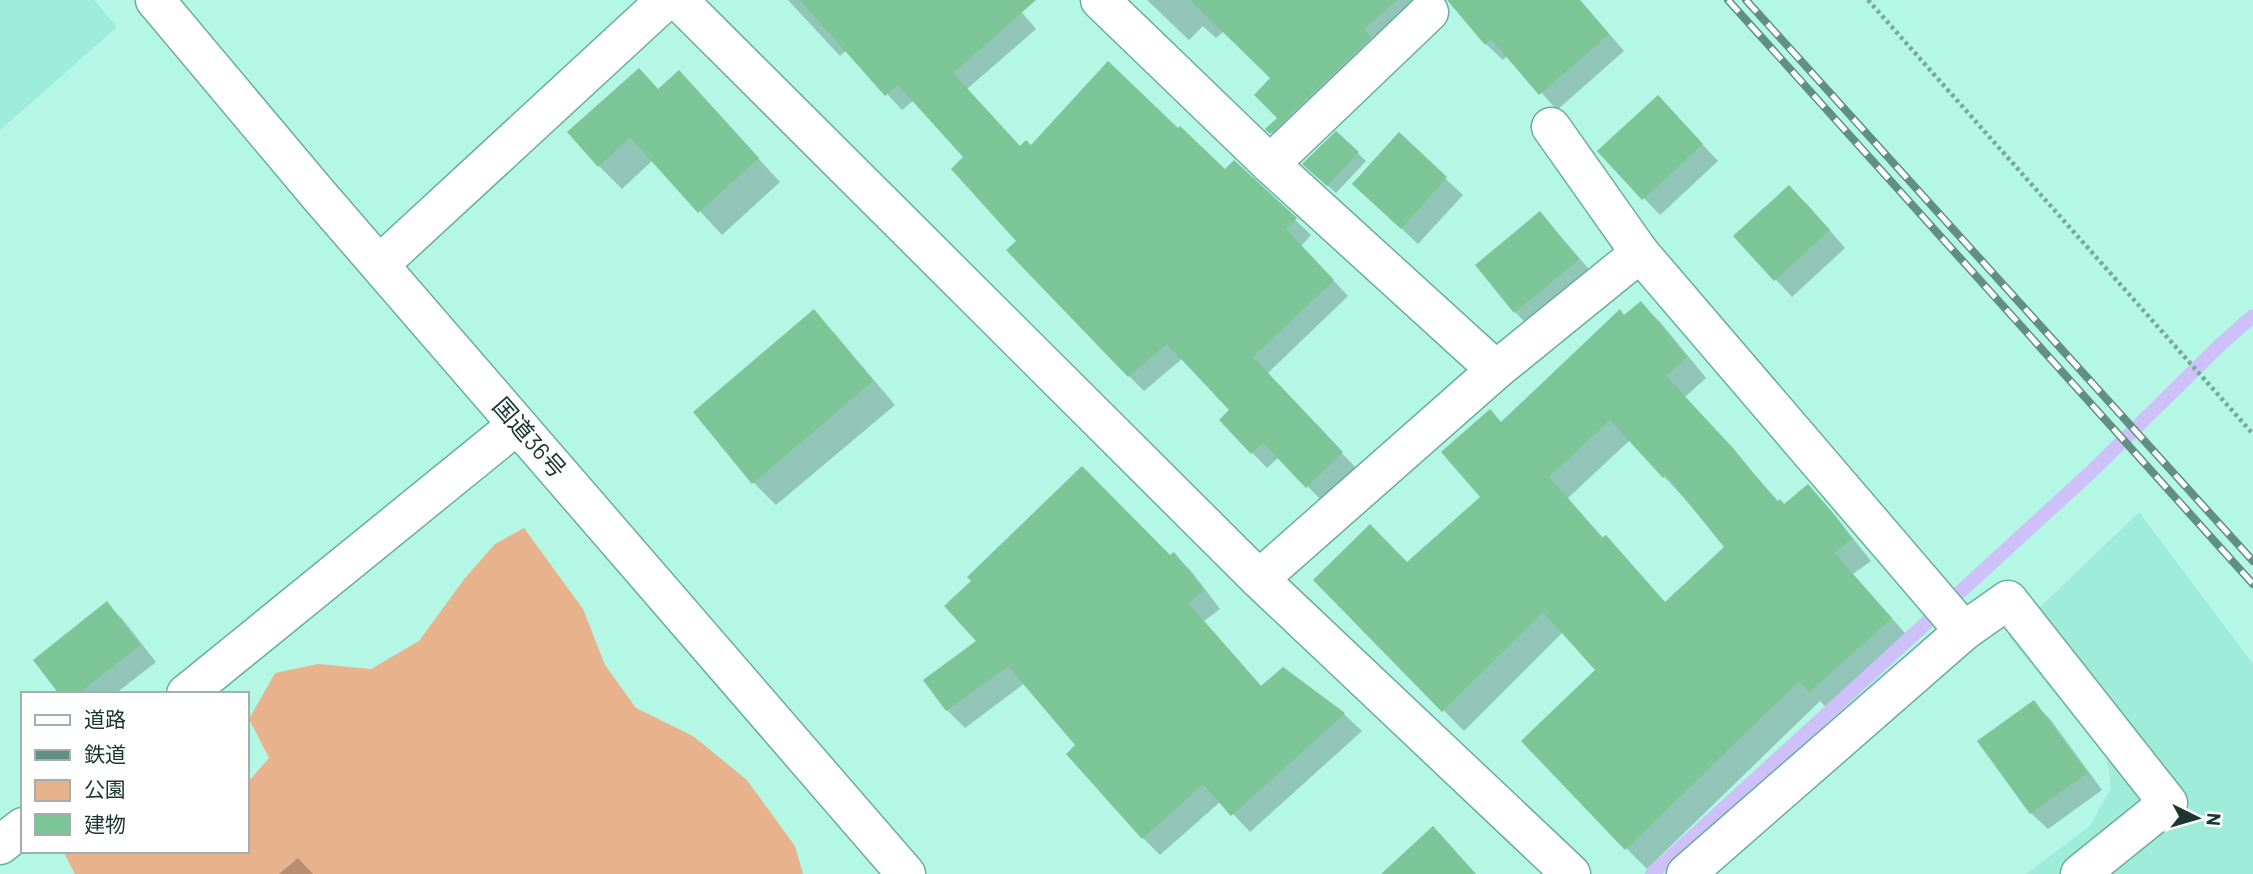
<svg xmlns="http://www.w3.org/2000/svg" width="2253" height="874" viewBox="0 0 2253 874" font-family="Barlow,'Noto Sans JP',sans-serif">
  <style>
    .built { fill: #9fecd8 }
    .green { fill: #e8b28d }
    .shadow { fill: #0003; fill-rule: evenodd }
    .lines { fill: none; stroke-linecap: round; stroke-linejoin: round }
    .stream { stroke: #cec1fa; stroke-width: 14 }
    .building { fill: #7bc596; fill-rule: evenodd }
    .minor-casing { stroke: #6cad9c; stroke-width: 41 }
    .highway-casing { stroke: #6cad9c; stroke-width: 41 }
    .path { stroke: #76a99b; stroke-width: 4.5; stroke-dasharray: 3.5 3.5; stroke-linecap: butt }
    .minor { stroke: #fff; stroke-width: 38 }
    .highway { stroke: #fff; stroke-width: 38 }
    .rail-casing { stroke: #618f83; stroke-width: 8 }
    .rail { stroke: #fff; stroke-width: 5; stroke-dasharray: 16; stroke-linecap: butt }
    .labels { text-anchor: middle; stroke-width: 5; stroke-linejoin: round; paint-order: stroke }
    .street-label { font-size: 24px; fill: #1b3730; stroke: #fff }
  </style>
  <rect width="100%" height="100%" fill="#b4f7e5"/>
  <g class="built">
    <path d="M0 0H94L117 27 0 130Z"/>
    <path d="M2139 512 2253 664V874H2026L2090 826 2111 788 2107 758 2009 637Z"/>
  </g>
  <path class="green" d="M524 528 583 609 605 665 636 708 693 736 747 780 795 846 803 874H75L65 855 68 851H247V783L269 758 249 719 275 673 318 664 371 669 419 641 465 578 495 544Z"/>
  <g class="shadow">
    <path d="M788 0H1011L1036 29 967 89 1020 148 1031 147 1225 171 1234 162 1311 235 1301 246 1348 296 1267 374 1357 469 1323 502 1279 457 1267 468 1221 420 1232 410 1183 358 1144 391 1129 376 1019 241 966 157 914 100 902 110 847 50 840 56Z"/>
    <path d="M1147 0H1430L1287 148 1268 129 1279 118 1272 78 1224 31 1216 38 1203 26 1189 40Z"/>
    <path d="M1456 0H1580L1624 51 1557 110 1508 55 1503 60 1486 44Z"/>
    <path d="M679 72 780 182 722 235 653 160 622 189 599 166 659 91Z"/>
    <path d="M1674 114 1718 161 1660 215 1599 151Z"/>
    <path d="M1336 133 1366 161 1336 193 1313 172Z"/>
    <path d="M1399 135 1463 195 1418 244 1371 200Z"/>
    <path d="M1806 203 1845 248 1792 297 1736 236Z"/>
    <path d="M1540 213 1595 276 1531 328 1515 312Z"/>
    <path d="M1641 303 1661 323 1706 378 1685 397 1779 502 1785 506 1808 486 1828 507 1871 561 1853 574 1911 640 1831 712 1820 701 1647 869 1627 849 1597 670 1563 632 1464 731 1315 580 1407 564 1483 497 1502 423ZM1630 440 1684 498 1726 547 1666 603 1604 539 1568 498Z"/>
    <path d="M814 312 836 335 895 405 776 505 753 482Z"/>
    <path d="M1174 554 1192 572 1220 609 1204 621 1262 687 1283 669 1344 714 1362 731 1250 832 1221 801 1160 855 1143 838 1077 746 1025 683 965 728 947 710 925 681Z"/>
    <path d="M107 604 123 620 156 662 115 694H61Z"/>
    <path d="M2033 702 2050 719 2102 790 2048 829 2031 813Z"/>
    <path d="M298 858 313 874H279Z"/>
  </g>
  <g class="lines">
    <path class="stream" d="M1652 874 2090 473 2220 345 2253 316"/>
  </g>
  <g class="building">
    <path d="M800 0H1036L953 73 1020 146 1026 140 1031 145 1108 61 1178 128 1180 126 1225 169 1234 160 1297 218 1286 229 1334 280 1253 357 1343 452 1306 488 1263 443 1251 454 1219 420 1229 410 1167 344 1128 377 1006 250 1016 241 951 169 963 157 898 85 885 96Z"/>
    <path d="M1190 0H1397L1364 29 1371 37 1270 134 1265 129 1277 118 1254 95 1270 78Z"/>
    <path d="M1447 0H1580L1609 34 1539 95 1491 39 1485 45Z"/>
    <path d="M639 68 658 89 679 70 759 158 698 213 630 137 598 167 567 132Z"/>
    <path d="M1658 95 1703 144 1642 200 1597 151Z"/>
    <path d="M1336 131 1359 152 1327 186 1302 164Z"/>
    <path d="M1399 132 1447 177 1401 229 1352 184Z"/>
    <path d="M1789 185 1830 230 1774 281 1733 236Z"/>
    <path d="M1540 211 1579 259 1514 313 1475 265Z"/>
    <path d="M1641 301 1687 357 1666 376 1733 448 1777 502 1780 499 1784 504 1808 484 1837 518 1852 539 1834 553 1892 618 1809 692 1799 681 1625 850 1521 741 1595 670 1543 612 1442 712 1313 580 1370 524 1407 562 1480 497 1441 452 1490 409 1501 422 1620 309 1624 315ZM1610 420 1663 478 1666 475 1724 547 1665 602 1606 535 1602 538 1549 477Z"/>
    <path d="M814 309 873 381 752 484 693 412Z"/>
    <path d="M1082 466 1170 555 1174 552 1204 590 1188 603 1261 686 1283 667 1345 713 1231 816 1203 784 1142 839 1066 754 1075 745 1008 666 946 711 923 680 976 641 944 606 971 581 967 577Z"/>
    <path d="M107 601 140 645 78 694H59L33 660Z"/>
    <path d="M2034 700 2087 773 2030 814 1977 741Z"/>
    <path d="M1433 826 1476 874H1381Z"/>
  </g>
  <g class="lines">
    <defs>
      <g id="minor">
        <path d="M678 0 1259 579 1571 874"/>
        <path d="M1100 0 1270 164 1496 370"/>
        <path d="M1551 127 1640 253"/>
        <path d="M1270 164 1429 12"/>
        <path d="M380 264 666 0"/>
        <path d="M1259 579 1496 370 1640 253 1964 631"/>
        <path d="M186 694 517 425"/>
        <path d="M0 845 23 827"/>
        <path d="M1686 874 1964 631 2008 600 2168 803 2080 874"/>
      </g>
      <path id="highway" d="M155 0 317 193 906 874"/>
    </defs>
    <use href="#minor" class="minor-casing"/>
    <use href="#highway" class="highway-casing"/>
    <path class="path" d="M1868 0 2253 434"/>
    <use href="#minor" class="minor"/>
    <use href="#highway" class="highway"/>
    <defs>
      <g id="rail">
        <path d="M1728 0 2253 584"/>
        <path d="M1746 0 2253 561"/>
      </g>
    </defs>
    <use href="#rail" class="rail-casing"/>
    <use href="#rail" class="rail"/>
  </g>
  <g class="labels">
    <g class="street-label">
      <text transform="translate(529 438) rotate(49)" y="8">国道36号</text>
    </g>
  </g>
  <rect x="21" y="692" width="228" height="161" fill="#ffffff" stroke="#a4afac" stroke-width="2"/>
  <rect x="35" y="715" width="35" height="10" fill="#ffffff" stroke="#a4afac" stroke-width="2"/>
  <text x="84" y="727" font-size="21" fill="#1b3730">道路</text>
  <rect x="35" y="750" width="35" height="10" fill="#618f83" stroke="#a4afac" stroke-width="2"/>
  <text x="84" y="762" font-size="21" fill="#1b3730">鉄道</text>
  <rect x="35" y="780" width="35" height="21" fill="#e8b28d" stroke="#a4afac" stroke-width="2"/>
  <text x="84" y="797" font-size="21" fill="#1b3730">公園</text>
  <rect x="35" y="814" width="35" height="21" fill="#7bc596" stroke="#a4afac" stroke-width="2"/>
  <text x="84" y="832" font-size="21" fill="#1b3730">建物</text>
  <g transform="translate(2197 818) rotate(95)" stroke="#ffffff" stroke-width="5" paint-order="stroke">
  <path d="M0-5L12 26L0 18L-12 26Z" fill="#1b3730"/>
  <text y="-10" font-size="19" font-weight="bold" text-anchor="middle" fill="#1b3730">N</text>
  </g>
</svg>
